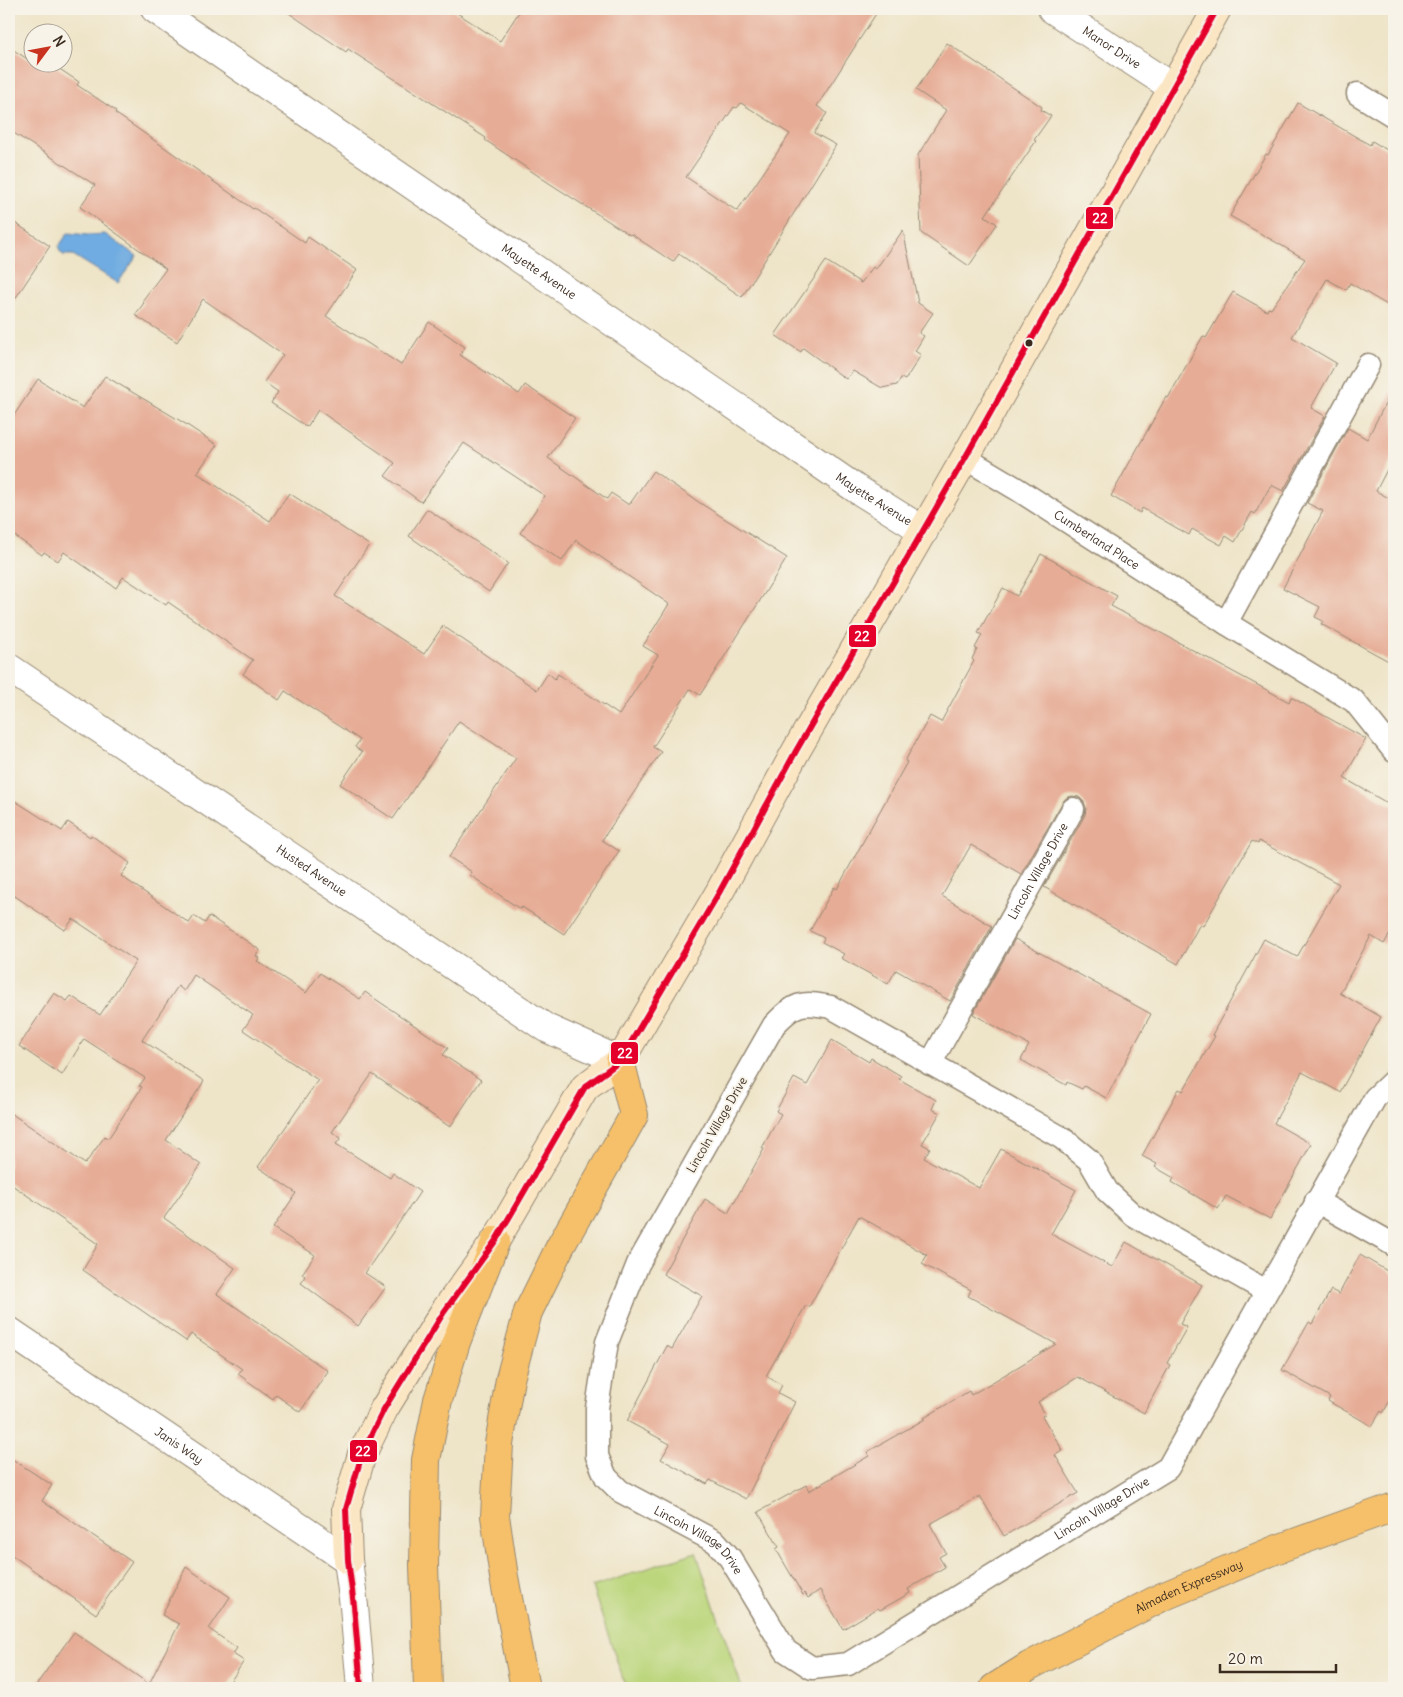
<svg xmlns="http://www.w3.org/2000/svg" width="1403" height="1697" viewBox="0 0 1403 1697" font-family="Delius,sans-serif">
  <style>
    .green { fill: #bbd67c; stroke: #7b804d }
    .water { fill: #6face1; stroke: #556b80 }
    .building { fill: #e6ac95; fill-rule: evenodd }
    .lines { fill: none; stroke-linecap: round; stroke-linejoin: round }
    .lane-casing { stroke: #948773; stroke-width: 25 }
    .street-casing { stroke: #948773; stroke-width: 30 }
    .secondary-casing { stroke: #948773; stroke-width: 30 }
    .primary-casing { stroke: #948773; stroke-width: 30 }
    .lane { stroke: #fff; stroke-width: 22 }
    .street { stroke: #fff; stroke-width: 28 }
    .secondary { stroke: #fbe6c4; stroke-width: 28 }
    .primary { stroke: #f6c06b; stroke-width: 28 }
    .bus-1-casing { stroke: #f7f3e8; stroke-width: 10 }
    .bus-1 { stroke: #e4002b; stroke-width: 6 }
    .bus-dot { fill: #3b2a1e; stroke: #f7f3e8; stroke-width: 2 }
    .labels { text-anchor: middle; stroke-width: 4; stroke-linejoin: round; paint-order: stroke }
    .street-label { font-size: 12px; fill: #3b2a1e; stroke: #f7f3e8 }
    .line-badge { stroke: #f7f3e8; stroke-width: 2 }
    .badge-label { font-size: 14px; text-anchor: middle; font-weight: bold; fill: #fff }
  </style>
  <rect width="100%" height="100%" fill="#f7f3e8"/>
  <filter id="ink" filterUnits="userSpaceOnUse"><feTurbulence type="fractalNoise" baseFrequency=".02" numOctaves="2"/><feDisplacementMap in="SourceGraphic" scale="10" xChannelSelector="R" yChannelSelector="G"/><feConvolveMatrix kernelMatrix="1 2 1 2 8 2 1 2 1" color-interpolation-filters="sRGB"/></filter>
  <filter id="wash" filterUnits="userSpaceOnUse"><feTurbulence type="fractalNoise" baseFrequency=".0096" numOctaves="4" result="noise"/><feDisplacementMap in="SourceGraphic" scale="20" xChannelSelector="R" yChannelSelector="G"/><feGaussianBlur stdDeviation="1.12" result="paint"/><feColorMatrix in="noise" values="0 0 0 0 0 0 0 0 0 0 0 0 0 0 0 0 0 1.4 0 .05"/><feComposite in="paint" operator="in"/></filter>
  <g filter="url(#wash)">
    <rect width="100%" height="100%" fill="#eee4c8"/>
    <path class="green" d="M696 1552 742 1688H626L592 1587Z"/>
    <path class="water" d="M68 233 88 235 105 234 137 256 118 283 73 255H63L59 250V246Z"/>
    <g id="blocks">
      <g class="building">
        <path d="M283 9H451L500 41 521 9H879L817 106 827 113 814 133 836 145 742 297 679 254 673 262 631 234 630 235 549 183 485 140 486 138 348 49 346 52ZM741 103 790 134 737 211 686 177 734 107 737 108Z"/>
        <path d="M947 43 1042 107 1041 110 1051 116 1034 140 1036 141 985 216 997 224 969 266 921 233 918 155 946 110 916 90Z"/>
        <path d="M9 47 32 62H49L79 82 77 85 116 111 115 113 253 209 254 208 305 243 308 237 357 270 326 316 401 365 429 322 465 347 460 355 519 394 525 385 575 418 548 458 607 499 611 493 629 505 653 471 700 503 787 558 700 695 690 689 653 747 661 752 602 840 619 851 564 934 522 907 520 909 470 875 472 872 449 857 516 758 459 721 393 819 340 784 362 752 355 747 360 740 285 691 279 700 243 674 253 660 168 602 166 605 123 577 116 588 64 552 58 561 44 552 42 555 9 532V423L38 379 83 408 105 376 184 423 217 445 197 473 270 521 289 493 369 545 335 596 424 654 443 626 537 690 548 673 555 679 558 674 619 715 658 655 643 646 669 604 576 540 562 561 520 533 545 496 464 443 421 502 385 476 395 463 318 410 307 427 271 403 278 392 264 382 283 355 203 299 177 342 135 315 144 303 142 301 166 269 80 207 95 185 9 130Z"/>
        <path d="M1298 103 1370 145 1372 141 1394 154V309L1350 283 1346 290 1327 279 1292 337 1336 363 1311 408 1325 416 1283 491 1271 485 1255 514 1252 512 1235 542 1226 536 1221 545 1192 529 1189 535 1142 508 1140 513 1111 496 1166 397 1168 398 1203 336 1206 338 1233 292 1267 311 1268 308 1271 309 1305 259 1230 216 1266 154 1268 155Z"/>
        <path d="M9 219 50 246 9 308Z"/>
        <path d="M903 230 918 303 933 313 919 333 924 336 915 351 921 355 905 380 901 378 897 385 882 388 853 371 846 379 803 348 801 352 775 335 826 261 861 283 873 267 876 269Z"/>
        <path d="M1394 387V456L1376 491 1394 501V664L1321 624 1323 621 1315 617 1320 607 1283 588 1323 511 1307 503 1348 428 1367 439Z"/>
        <path d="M427 509 508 563 489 592 409 536Z"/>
        <path d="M1041 554 1117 596 1111 606 1289 702 1291 697 1366 739 1344 778 1394 807V927L1384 944 1371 936 1340 993 1381 1017 1340 1092 1302 1072 1274 1123 1311 1144 1270 1219 1226 1196 1218 1209 1172 1182 1174 1178 1155 1167 1157 1164 1142 1156 1179 1089 1183 1091 1215 1036 1212 1035 1264 939 1297 957 1339 884 1259 841 1258 844 1252 841 1203 926 1200 924 1178 964 1044 887 1085 815 1086 808 1084 802 1079 797 1072 796 1066 798 1062 803 1021 874 971 845 942 896 992 926 950 1001 896 970 888 984 841 958 844 954 822 942 824 938 810 931 834 887 837 889 907 762 905 761 930 716 941 722 974 661 972 659 977 649 975 648 982 635 978 633 1003 588 1017 596Z"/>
        <path d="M9 797 62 831 68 822 90 837 91 835 130 863 121 876 189 923 194 916 205 923 209 916 260 950 256 956 259 958 257 961 306 993 320 973 360 999 365 992 448 1048 443 1055 481 1080 450 1127 372 1074 332 1132 341 1138 336 1144 390 1178 393 1173 420 1192 365 1273 386 1287 358 1326 301 1283 305 1276 302 1274 315 1255 273 1228 296 1193 258 1167 318 1080 243 1030 253 1015 194 975 184 991 178 986 142 1040 204 1081 166 1140 201 1165 164 1218 235 1268 217 1294 328 1371 300 1412 276 1395 273 1399 238 1374 242 1369 191 1334 186 1341 83 1270 98 1244 9 1183V1112L85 1164 105 1136 108 1139 142 1087 139 1086 145 1078 84 1039 62 1075 19 1046 54 993 67 1001 71 996 100 1015 136 961 73 919 65 930 9 892Z"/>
        <path d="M1015 939 1151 1014 1106 1098 1084 1086 1082 1089 1067 1082 1066 1085 1021 1060 1029 1045 973 1014Z"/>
        <path d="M832 1040 869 1062 871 1058 901 1076 899 1079 936 1100 932 1109 940 1113 922 1144 930 1148 924 1158 979 1188 1001 1149 1076 1190 1051 1234 1112 1267 1126 1242 1202 1285 1180 1324 1187 1327 1167 1363 1170 1365 1144 1413 1078 1377 1038 1402 1045 1414 1042 1416 1063 1451 1055 1455 1078 1493 1004 1536 980 1496 930 1524 946 1553 939 1557 945 1567 908 1589 910 1593 880 1610 878 1608 843 1629 820 1590 808 1598 805 1593 803 1595 776 1549 779 1547 758 1512 806 1485 809 1491 869 1456 867 1452 925 1419 924 1418 969 1391 971 1395 1056 1344 968 1296 971 1290 922 1264 927 1255 859 1216 809 1307 806 1305 766 1376 782 1385 778 1393 795 1402 746 1499 710 1480 707 1484 661 1459 670 1444 627 1421 667 1346 672 1349 702 1296 663 1274 705 1199 728 1213 764 1149 762 1148 781 1114 776 1111 794 1078 807 1085Z"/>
        <path d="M1360 1255 1394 1275V1393L1383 1413 1381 1411 1372 1426 1328 1401 1330 1397 1282 1370 1309 1322 1312 1324 1331 1290 1339 1294Z"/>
        <path d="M9 1457 52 1485 42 1501 132 1562 96 1614 9 1553Z"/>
        <path d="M186 1567 230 1597 209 1629 237 1648 233 1654 244 1661 226 1688H34L74 1632 149 1684 179 1624 162 1615Z"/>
      </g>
    </g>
  </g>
  <g filter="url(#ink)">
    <use href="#blocks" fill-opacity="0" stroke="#948773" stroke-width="1"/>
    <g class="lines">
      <defs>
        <g id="lane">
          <path d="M1358 94 1394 116"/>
          <path id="s1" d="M965 458 1017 489 1226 623 1354 701 1394 751"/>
          <path d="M1226 623 1368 365"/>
          <path id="s2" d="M930 1064 1073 809"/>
          <path d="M1316 1201 1394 1245"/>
          <path id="s3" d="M1266 1291 1133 1215 1107 1191 1089 1160 1062 1138 831 1007C801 1001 795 1003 774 1025L638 1264 607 1342 597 1408V1456L606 1477 620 1491 716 1542 730 1558 786 1651 812 1668 848 1664 1168 1468 1375 1098 1394 1080"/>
        </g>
        <g id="street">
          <path id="s4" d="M155 9 855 488 924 531"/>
          <path id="s5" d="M1052 9 1172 87"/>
          <path id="s6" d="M9 668 546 1028 620 1061"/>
          <path id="s7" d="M9 1331 348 1560 354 1606 361 1688"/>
        </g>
        <path id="secondary" d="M348 1560 346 1509 362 1454 384 1409 444 1312 496 1240 585 1087 620 1061 720 891 796 751 965 458 1217 9"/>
        <g id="primary">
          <path d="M428 1688 424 1565 426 1460 438 1400 456 1342 496 1240"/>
          <path d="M525 1688 504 1577 495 1516 499 1444 510 1379 528 1312 560 1247 634 1115 620 1061"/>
          <path id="s8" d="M994 1688 1029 1666 1162 1597 1275 1550 1394 1507"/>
        </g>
      </defs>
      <use href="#lane" class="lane-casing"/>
      <use href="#street" class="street-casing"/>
      <use href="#secondary" class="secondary-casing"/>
      <use href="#primary" class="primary-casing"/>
      <use href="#lane" class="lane"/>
      <use href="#street" class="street"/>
      <use href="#secondary" class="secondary"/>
      <use href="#primary" class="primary"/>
      <defs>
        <path id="bus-1" d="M361 1688 354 1606 348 1560 346 1509 362 1454 384 1409 444 1312 496 1240 585 1087 620 1061 720 891 796 751 965 458 1217 9"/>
      </defs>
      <use href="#bus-1" class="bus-1-casing"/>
      <use href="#bus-1" class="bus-1"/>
    </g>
  </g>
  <circle class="bus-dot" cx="1029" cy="343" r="4.5"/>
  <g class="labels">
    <g class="street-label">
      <text dy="4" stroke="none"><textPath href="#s5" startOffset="71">Manor Drive</textPath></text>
      <text dy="4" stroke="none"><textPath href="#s4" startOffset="465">Mayette Avenue</textPath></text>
      <text dy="4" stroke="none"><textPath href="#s4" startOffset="870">Mayette Avenue</textPath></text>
      <text dy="4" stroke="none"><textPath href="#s1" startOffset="155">Cumberland Place</textPath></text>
      <text dy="4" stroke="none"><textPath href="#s6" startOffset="364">Husted Avenue</textPath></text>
      <text dy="4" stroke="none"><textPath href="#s2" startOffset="221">Lincoln Village Drive</textPath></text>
      <text transform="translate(717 1125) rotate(-60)" y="4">Lincoln Village Drive</text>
      <text dy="4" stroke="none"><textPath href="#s7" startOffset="205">Janis Way</textPath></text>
      <text dy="4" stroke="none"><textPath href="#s3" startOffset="1709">Lincoln Village Drive</textPath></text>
      <text dy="4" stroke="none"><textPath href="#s3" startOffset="1199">Lincoln Village Drive</textPath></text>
      <text dy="4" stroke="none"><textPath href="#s8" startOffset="220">Almaden Expressway</textPath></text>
    </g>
  </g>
  <g class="line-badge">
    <rect x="1085" y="206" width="29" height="24" rx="5" fill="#e4002b"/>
    <rect x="848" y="624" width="29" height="24" rx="5" fill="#e4002b"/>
    <rect x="610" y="1041" width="29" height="24" rx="5" fill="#e4002b"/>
    <rect x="349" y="1439" width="29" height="24" rx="5" fill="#e4002b"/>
  </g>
  <g class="badge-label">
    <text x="1100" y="223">22</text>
    <text x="862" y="641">22</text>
    <text x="625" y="1058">22</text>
    <text x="363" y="1456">22</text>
  </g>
  <rect width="1403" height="1697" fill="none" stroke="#f7f3e8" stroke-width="30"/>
  <g transform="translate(48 48) rotate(58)"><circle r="24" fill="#f7f3e8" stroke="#aca397"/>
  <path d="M0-4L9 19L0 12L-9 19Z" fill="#c8321e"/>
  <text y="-8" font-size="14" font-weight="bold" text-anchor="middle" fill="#3b2a1e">N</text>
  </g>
  <path d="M1220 1664v8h116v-8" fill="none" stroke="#3b2a1e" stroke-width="2.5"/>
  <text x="1228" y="1664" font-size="15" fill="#3b2a1e" stroke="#f7f3e8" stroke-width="4" paint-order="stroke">20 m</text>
</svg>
